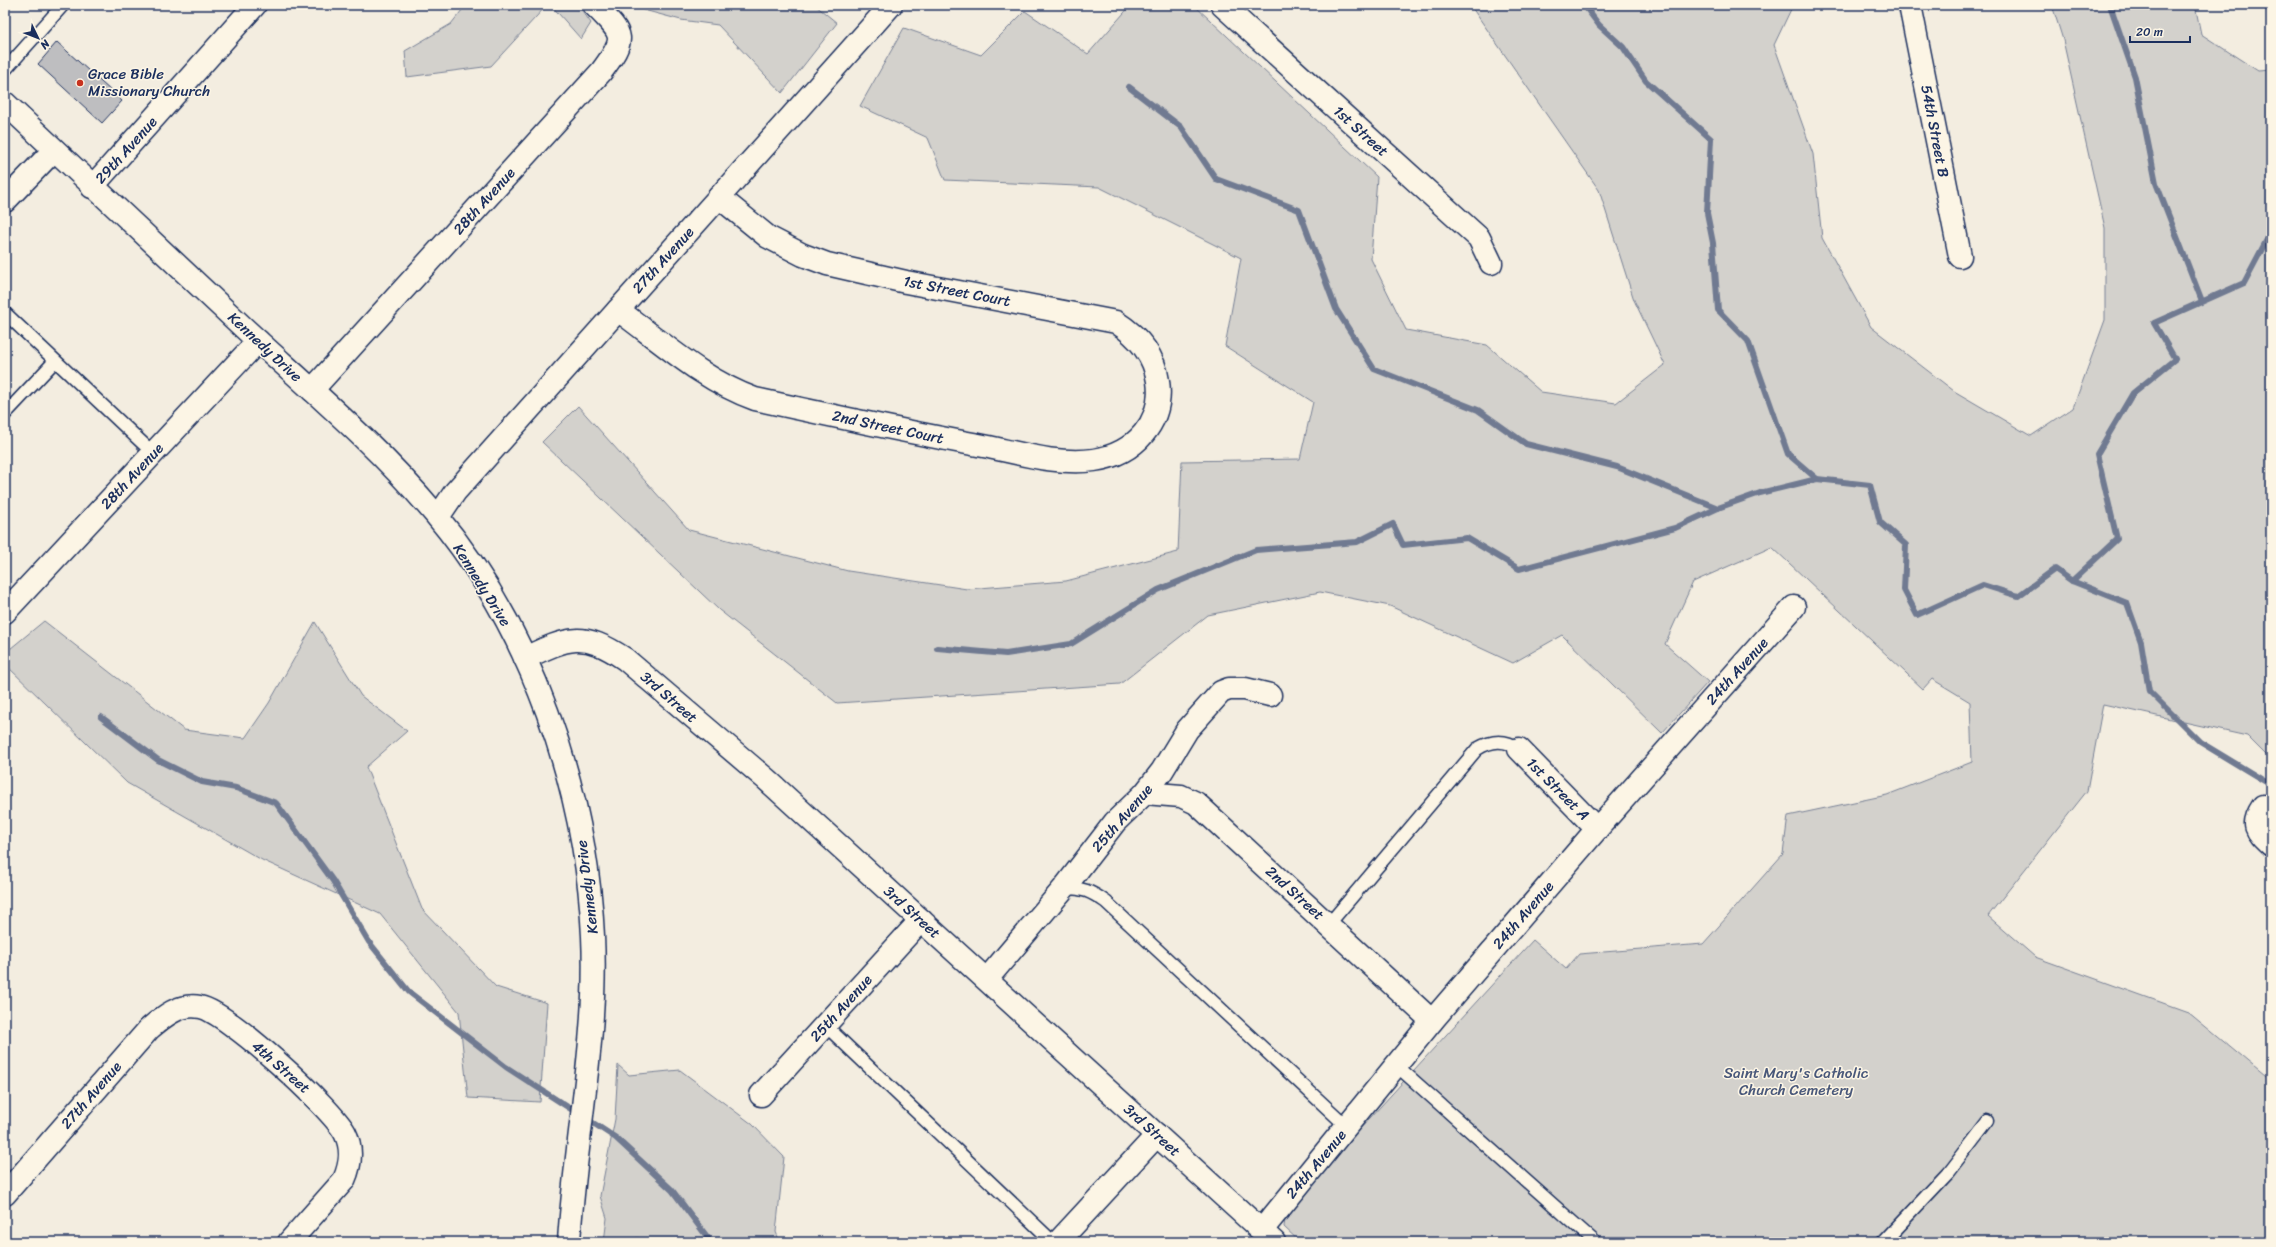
<svg xmlns="http://www.w3.org/2000/svg" width="2276" height="1247" viewBox="0 0 2276 1247" font-family="Sriracha,sans-serif">
  <style>
    .green { fill: #d3d1cc; stroke: #778095 }
    .lines { fill: none; stroke-linecap: round; stroke-linejoin: round }
    .stream { stroke: #707a91; stroke-width: 6 }
    .building { fill: #bebec0; stroke: #1b2f5e }
    .lane-casing { stroke: #1b2f5e; stroke-width: 15 }
    .street-casing { stroke: #1b2f5e; stroke-width: 25 }
    .secondary-casing { stroke: #1b2f5e; stroke-width: 25 }
    .lane { stroke: #fcf5e5; stroke-width: 12 }
    .street { stroke: #fcf5e5; stroke-width: 22 }
    .secondary { stroke: #fcf5e5; stroke-width: 22 }
    .poi-dot { fill: #c8321e; stroke: #fcf5e5; stroke-width: 1.5 }
    .labels { text-anchor: middle; stroke-width: 3; stroke-linejoin: round; paint-order: stroke }
    .poi-label { font-size: 15px; fill: #1b2f5e; stroke: #fcf5e5; text-anchor: start }
    .street-label { font-size: 15px; fill: #1b2f5e; stroke: #fcf5e5 }
    .park-label { font-size: 15px; fill: #49587a; stroke: #fcf5e5 }
  </style>
  <rect width="100%" height="100%" fill="#f3ede0"/>
  <filter id="ink" filterUnits="userSpaceOnUse"><feTurbulence type="fractalNoise" baseFrequency=".025" numOctaves="2"/><feDisplacementMap in="SourceGraphic" scale="8" xChannelSelector="R" yChannelSelector="G"/><feConvolveMatrix kernelMatrix="1 2 1 2 8 2 1 2 1" color-interpolation-filters="sRGB"/></filter>
  <g filter="url(#ink)">
    <g class="green">
      <path d="M466 5H547L491 66 407 77 405 51 451 24Z"/>
      <path d="M551 5H578L591 23 581 39Z"/>
      <path d="M625 5H815L837 23 782 93 718 25 681 20Z"/>
      <path d="M1131 5H1194L1377 177 1371 259 1406 330 1487 345 1541 392 1616 403 1665 365 1634 300 1599 190 1470 5H1793L1774 45 1813 154 1822 238 1871 327 1954 391 2031 436 2073 408 2105 320V228L2063 40 2052 5H2195L2201 34 2258 71 2271 70V760L2247 736 2103 704 2087 791 1988 916 2035 957 2188 1012 2271 1081V1242H1300L1284 1227 1285 1219 1305 1189 1533 940 1566 969 1579 954 1703 944 1783 854 1788 816 1887 795 1972 762 1970 702 1932 679 1923 689 1772 547 1693 582 1665 644 1708 682 1662 733 1562 635 1513 663 1390 606 1320 592 1208 615 1120 684 837 703 719 610 542 442 578 406 689 530 848 571 967 589 1066 581 1178 552 1182 461 1300 459 1313 402 1225 346 1241 258 1099 187 945 180 928 138 860 106 904 28 981 55 1025 11 1088 54Z"/>
      <path d="M44 621 184 730 245 738 269 703 315 622 361 696 407 731 366 767 422 909 496 987 547 1003 540 1102 468 1098 459 1012 380 914 262 860 127 783 5 664V653Z"/>
      <path d="M618 1065 629 1075 680 1070 752 1124 784 1157 776 1232 780 1242H653L637 1238 625 1242H604L607 1218 600 1196 615 1119Z"/>
    </g>
    <g class="lines">
      <g class="stream">
        <path d="M1584 5 1599 25 1623 47 1646 81 1711 139 1707 213 1713 243 1718 310 1748 341 1788 454 1817 479 1870 485 1880 522 1906 545 1904 590 1917 615 1983 585 2018 596 2055 569 2072 581 2127 603 2141 642 2149 691 2200 742 2271 785"/>
        <path d="M2110 5 2135 77 2156 183 2202 301"/>
        <path d="M1129 87 1181 127 1216 179 1299 210 1336 309 1374 369 1478 410 1526 444 1617 467 1718 508"/>
        <path d="M2072 581 2117 539 2097 454 2133 393 2175 359 2154 323 2244 283 2271 232"/>
        <path d="M937 648 1006 654 1071 644 1158 590 1256 550 1357 542 1393 524 1403 545 1467 538 1519 569 1675 528 1718 508 1760 493 1817 479"/>
        <path d="M101 717 158 760 202 782 236 788 276 803 333 881 369 942 409 992 506 1067 577 1113"/>
        <path d="M587 1119 616 1138 672 1190 711 1242"/>
      </g>
    </g>
    <path class="building" d="M57 42 122 101 102 123 38 64Z"/>
    <g class="lines">
      <defs>
        <g id="lane">
          <path d="M5 70 63 5"/>
          <path d="M5 313 153 453"/>
          <path d="M5 414 55 361"/>
          <path d="M1064 888C1082 887 1092 892 1106 902L1340 1120 1349 1124"/>
          <path d="M1329 924 1477 749C1492 740 1505 739 1519 749"/>
          <path d="M826 1026 1053 1242"/>
          <path d="M1397 1066 1595 1242"/>
          <path d="M1883 1242 1948 1173 1988 1121"/>
        </g>
        <g id="street">
          <path d="M1222 5 1479 238 1491 263"/>
          <path d="M1910 5 1960 256"/>
          <path d="M92 187 255 5"/>
          <path d="M5 201 54 150"/>
          <path d="M618 310C662 342 704 381 755 399 833 416 911 433 989 447 1022 454 1060 465 1094 460 1135 454 1164 422 1158 381 1154 354 1138 336 1116 322L906 282 827 264 803 255 768 237 719 197"/>
          <path d="M312 390 601 72C627 37 625 36 594 5"/>
          <path d="M438 517 455 492 891 5"/>
          <path d="M5 612 258 341"/>
          <path d="M525 658C569 637 583 631 625 659L766 779 1274 1242"/>
          <path d="M1519 749 1597 829"/>
          <path d="M1145 793 1181 796 1196 803 1432 1021"/>
          <path d="M2263 806C2250 825 2256 831 2271 845"/>
          <path d="M987 979 1064 888 1115 822 1145 793 1162 771 1187 730 1213 701 1221 692 1229 689H1245L1270 695"/>
          <path d="M761 1095 921 920"/>
          <path d="M5 1194 149 1029C163 1017 179 1003 200 1007 226 1011 332 1108 345 1133 353 1149 351 1164 344 1180L289 1242"/>
          <path d="M1262 1230 1432 1021 1597 829 1794 607"/>
          <path d="M1058 1242 1157 1135"/>
        </g>
        <path id="secondary" d="M5 103C85 178 164 253 244 328 309 388 378 446 435 514 531 628 586 788 593 936 598 1038 575 1140 569 1242"/>
      </defs>
      <use href="#lane" class="lane-casing"/>
      <use href="#street" class="street-casing"/>
      <use href="#secondary" class="secondary-casing"/>
      <use href="#lane" class="lane"/>
      <use href="#street" class="street"/>
      <use href="#secondary" class="secondary"/>
    </g>
  </g>
  <circle class="poi-dot" cx="80" cy="83" r="4"/>
  <g class="labels">
    <g class="poi-label">
      <text x="88" y="79">Grace Bible<tspan x="88" dy="17">Missionary Church</tspan></text>
    </g>
    <g class="street-label">
      <text transform="translate(1361 131) rotate(42)" y="5">1st Street</text>
      <text transform="translate(1935 131) rotate(79)" y="5">54th Street B</text>
      <text transform="translate(126 150) rotate(-48)" y="5">29th Avenue</text>
      <text transform="translate(484 201) rotate(-48)" y="5">28th Avenue</text>
      <text transform="translate(663 260) rotate(-48)" y="5">27th Avenue</text>
      <text transform="translate(957 291) rotate(11)" y="5">1st Street Court</text>
      <text transform="translate(265 347) rotate(43)" y="5">Kennedy Drive</text>
      <text transform="translate(888 427) rotate(12)" y="5">2nd Street Court</text>
      <text transform="translate(132 476) rotate(-47)" y="5">28th Avenue</text>
      <text transform="translate(482 585) rotate(58)" y="5">Kennedy Drive</text>
      <text transform="translate(1737 671) rotate(-48)" y="5">24th Avenue</text>
      <text transform="translate(669 697) rotate(41)" y="5">3rd Street</text>
      <text transform="translate(1558 789) rotate(45)" y="5">1st Street A</text>
      <text transform="translate(1122 818) rotate(-49)" y="5">25th Avenue</text>
      <text transform="translate(587 887) rotate(-97)" y="5">Kennedy Drive</text>
      <text transform="translate(1295 893) rotate(42)" y="5">2nd Street</text>
      <text transform="translate(912 912) rotate(42)" y="5">3rd Street</text>
      <text transform="translate(1523 915) rotate(-49)" y="5">24th Avenue</text>
      <text transform="translate(841 1008) rotate(-48)" y="5">25th Avenue</text>
      <text transform="translate(281 1067) rotate(41)" y="5">4th Street</text>
      <text transform="translate(91 1095) rotate(-49)" y="5">27th Avenue</text>
      <text transform="translate(1152 1130) rotate(42)" y="5">3rd Street</text>
      <text transform="translate(1316 1164) rotate(-50)" y="5">24th Avenue</text>
    </g>
    <g class="park-label">
      <text x="1796" y="1078">Saint Mary's Catholic<tspan x="1796" dy="17">Church Cemetery</tspan></text>
    </g>
  </g>
  <rect width="2276" height="1247" fill="none" stroke="#fcf5e5" stroke-width="20"/>
  <rect x="10" y="10" width="2256" height="1227" fill="none" stroke="#1b2f5e" stroke-width="1.5" filter="url(#ink)"/>
  <g transform="translate(38 38) rotate(133)" stroke="#fcf5e5" stroke-width="3" paint-order="stroke">
  <path d="M0-3L7 15L0 10L-7 15Z" fill="#1b2f5e"/>
  <text y="-6" font-size="11" font-weight="bold" text-anchor="middle" fill="#1b2f5e">N</text>
  </g>
  <path d="M2130 36v6h60v-6" fill="none" stroke="#1b2f5e" stroke-width="2"/>
  <text x="2136" y="36" font-size="12" fill="#1b2f5e" stroke="#fcf5e5" stroke-width="3" paint-order="stroke">20 m</text>
</svg>
